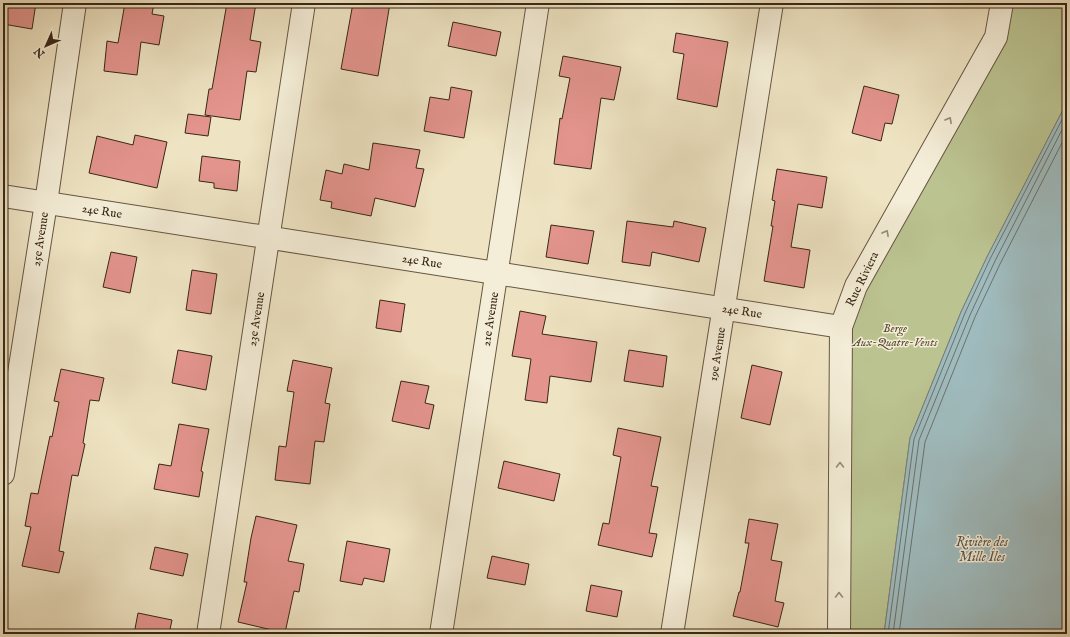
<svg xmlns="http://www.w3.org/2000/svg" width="1070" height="637" viewBox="0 0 1070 637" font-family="'IM FELL English',serif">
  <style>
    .green { fill: #bbc391; stroke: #7a7554 }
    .water { fill: #9fbbbe; stroke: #76807b }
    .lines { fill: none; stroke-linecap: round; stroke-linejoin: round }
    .shore { stroke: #6c716a; stroke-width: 1 }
    .building { fill: #e3948d; stroke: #392716 }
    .minor-casing { stroke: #665641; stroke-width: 24 }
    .minor { stroke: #f4edd7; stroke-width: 22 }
    .oneway { stroke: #968a76 }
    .labels { text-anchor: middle; stroke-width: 3; stroke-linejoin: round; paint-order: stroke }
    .street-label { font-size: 12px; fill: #392716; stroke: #f4edd7 }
    .park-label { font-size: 12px; font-style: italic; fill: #5a4e35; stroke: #f4edd7 }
    .water-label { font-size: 13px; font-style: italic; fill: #585348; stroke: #f4edd7 }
  </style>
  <rect width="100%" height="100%" fill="#eee3c2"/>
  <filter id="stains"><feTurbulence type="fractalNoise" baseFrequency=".005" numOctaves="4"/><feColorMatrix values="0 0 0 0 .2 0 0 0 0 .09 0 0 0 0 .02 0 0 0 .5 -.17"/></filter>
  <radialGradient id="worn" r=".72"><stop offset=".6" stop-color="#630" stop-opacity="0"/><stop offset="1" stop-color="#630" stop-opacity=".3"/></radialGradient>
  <path class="green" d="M995 3H1067V102L987 257 961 312 910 438 884 634H839L842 322 987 51Z"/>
  <path class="water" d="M1067 102V634H884L910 438 961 312 987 257Z"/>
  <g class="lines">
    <g class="shore">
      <path d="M888 634 914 439 965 313 990 259 1067 110"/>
      <path d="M893 634 919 440 970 315 995 261 1067 120"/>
      <path d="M899 634 925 442 975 317 1000 264 1067 133"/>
    </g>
  </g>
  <g class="building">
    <path d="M3 3H36L32 29 3 24Z"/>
    <path d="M125 3H154L152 14 164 16 159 45 141 42 137 75 104 71 107 41 118 43Z"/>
    <path d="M227 3H256L250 40 261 42 256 72 247 71 240 120 205 115 209 89H212Z"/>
    <path d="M353 3H390L378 76 341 69Z"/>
    <path d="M453 22 501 32 496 56 448 46Z"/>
    <path d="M676 33 728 42 717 107 677 99 684 54 673 52Z"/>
    <path d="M563 56 621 67 614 100 601 98 591 169 554 164 560 118 562 119 570 78 559 76Z"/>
    <path d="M864 86 899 95 892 124 885 123 881 141 852 133Z"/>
    <path d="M451 87 472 91 464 138 424 131 430 97 449 100Z"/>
    <path d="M188 114 211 117 208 136 185 133Z"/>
    <path d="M135 135 167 142 157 188 89 173 97 136 133 145Z"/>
    <path d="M373 143 420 150 416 168 424 169 415 207 375 198 371 216 331 208 332 202 320 200 326 170 342 174 344 164 369 170Z"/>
    <path d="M202 156 240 161 237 191 214 188V183L199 181Z"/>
    <path d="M777 169 827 177 822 208 798 204 791 247 810 250 804 288 764 281 773 226H771L775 201 772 200Z"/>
    <path d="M627 221 673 227 674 221 706 228 699 262 652 252 650 266 622 262Z"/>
    <path d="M551 225 594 231 588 264 546 257Z"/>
    <path d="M111 252 137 257 130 293 103 287Z"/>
    <path d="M192 270 217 274 211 314 186 310Z"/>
    <path d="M380 300 405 304 401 332 376 328Z"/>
    <path d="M520 311 546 316 542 334 597 342 591 382 550 376 547 403 525 400 531 359 512 356Z"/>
    <path d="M178 350 212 356 206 390 172 383Z"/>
    <path d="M629 350 667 356 663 387 624 381Z"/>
    <path d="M293 360 332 368 325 403 330 404 324 442 315 441 310 484 275 480 279 446 286 447 294 392 287 391Z"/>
    <path d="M752 365 782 372 770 425 741 418Z"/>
    <path d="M61 369 104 378 99 401 90 400 83 443 85 444 78 476 72 475 59 551 64 552 59 573 22 566 31 527 25 526 31 493 38 494 50 436 52 437 59 402 54 401Z"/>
    <path d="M401 381 429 386 425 403 434 405 429 429 392 421Z"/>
    <path d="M179 424 209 429 201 471 203 472 199 497 154 489 159 464 171 466Z"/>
    <path d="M618 428 661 437 651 486 658 487 649 533 657 534 652 557 598 545 603 523 609 524 621 457 613 455Z"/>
    <path d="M504 461 560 474 554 501 498 488Z"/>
    <path d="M256 516 297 525 288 561 304 564 299 592 294 591 285 633 238 622 247 582H244L251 538Z"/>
    <path d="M749 519 778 524 771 560 782 562 775 601 784 603 778 627 733 616 739 592H740L749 543H745Z"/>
    <path d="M347 541 390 549 384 582 364 578 362 585 340 581Z"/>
    <path d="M155 547 188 554 183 576 150 569Z"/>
    <path d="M492 556 529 564 525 585 487 578Z"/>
    <path d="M591 585 622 591 617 617 586 611Z"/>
    <path d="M138 613 172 620 169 634H134Z"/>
  </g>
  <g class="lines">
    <defs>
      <g id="minor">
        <path d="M3 196 841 327"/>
        <path d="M3 474 46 203 75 3"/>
        <path d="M208 634 304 3"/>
        <path d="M441 634 538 3"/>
        <path d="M672 634 772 3"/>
        <path d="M839 634 841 327 856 286 996 37 1002 3"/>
      </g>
    </defs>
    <use href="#minor" class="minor-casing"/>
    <use href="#minor" class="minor"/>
  </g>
  <defs><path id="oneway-chevron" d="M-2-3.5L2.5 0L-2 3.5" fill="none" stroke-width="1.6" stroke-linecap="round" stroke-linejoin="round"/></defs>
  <g class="oneway">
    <use href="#oneway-chevron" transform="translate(949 120) rotate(-61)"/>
    <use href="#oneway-chevron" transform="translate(886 233) rotate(-61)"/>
    <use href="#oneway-chevron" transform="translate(840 465) rotate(-90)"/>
    <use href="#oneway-chevron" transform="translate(839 595) rotate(-90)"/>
  </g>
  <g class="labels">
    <g class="street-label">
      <text transform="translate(102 211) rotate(9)" y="4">24e Rue</text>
      <text transform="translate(40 239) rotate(-81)" y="4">25e Avenue</text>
      <text transform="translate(422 261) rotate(9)" y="4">24e Rue</text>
      <text transform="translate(862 279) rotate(-64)" y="4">Rue Riviera</text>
      <text transform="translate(742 311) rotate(9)" y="4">24e Rue</text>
      <text transform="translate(256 319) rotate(-81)" y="4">23e Avenue</text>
      <text transform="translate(490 319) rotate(-81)" y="4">21e Avenue</text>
      <text transform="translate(717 354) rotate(-81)" y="4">19e Avenue</text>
    </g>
    <g class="park-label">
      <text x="895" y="332">Berge<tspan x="895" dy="14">Aux-Quatre-Vents</tspan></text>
    </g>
    <g class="water-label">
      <text x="982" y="546">Rivière des<tspan x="982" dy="15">Mille Îles</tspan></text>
    </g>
  </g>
  <rect width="1070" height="637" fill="none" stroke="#eee3c2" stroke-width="16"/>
  <rect x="4" y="4" width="1062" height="629" fill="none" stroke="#392716" stroke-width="2"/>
  <rect x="8" y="8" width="1054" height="621" fill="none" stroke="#392716"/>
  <g transform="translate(46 46) rotate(225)" stroke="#f4edd7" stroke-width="3" paint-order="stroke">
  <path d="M0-3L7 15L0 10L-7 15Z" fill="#392716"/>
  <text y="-6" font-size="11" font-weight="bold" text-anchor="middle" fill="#392716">N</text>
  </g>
  <rect width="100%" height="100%" filter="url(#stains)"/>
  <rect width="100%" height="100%" fill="url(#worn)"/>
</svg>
